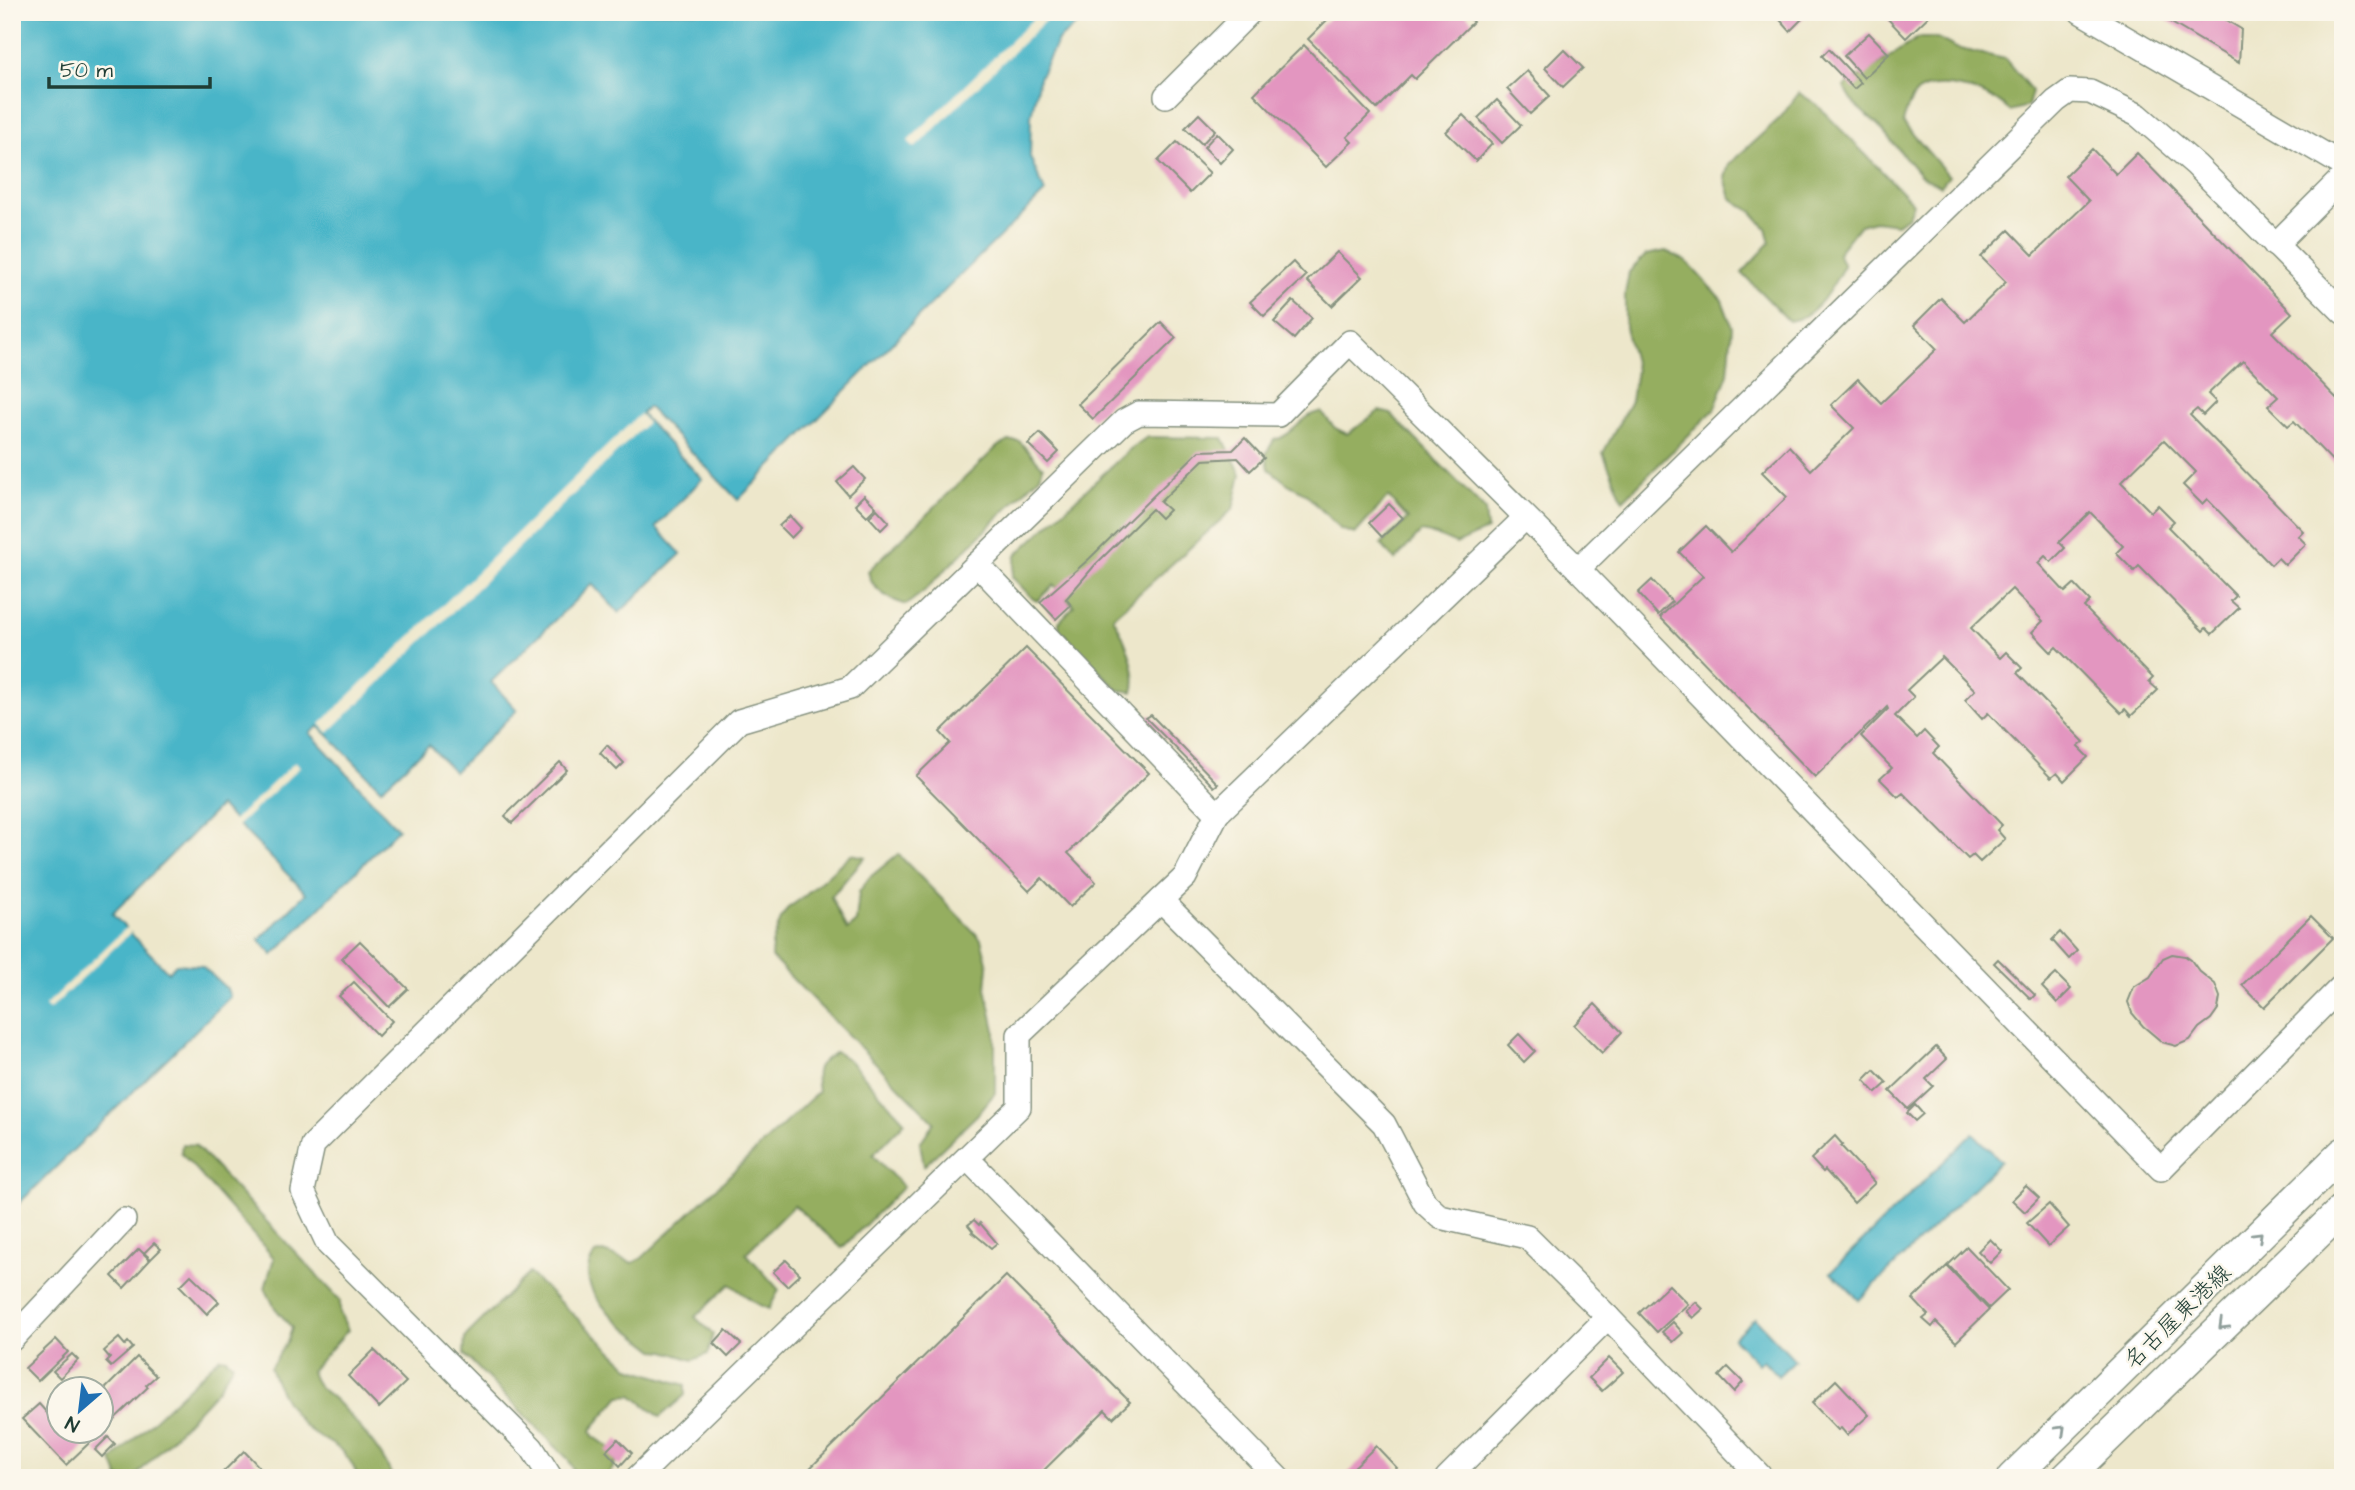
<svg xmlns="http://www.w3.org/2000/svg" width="2355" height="1490" viewBox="0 0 2355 1490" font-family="'Architects Daughter','Klee One',sans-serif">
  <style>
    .forest { fill: #95ae60; stroke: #5a764a; stroke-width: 2 }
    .water { fill: #4ab5c8; stroke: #34797e; stroke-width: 2 }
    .pier { fill: #ede7cb }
    .building { fill: #e396c0 }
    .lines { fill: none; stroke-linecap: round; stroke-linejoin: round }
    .minor-casing { stroke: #869280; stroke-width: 26 }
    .major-casing { stroke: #869280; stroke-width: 33 }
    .minor { stroke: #fff; stroke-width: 23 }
    .major { stroke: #fff; stroke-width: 30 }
    .oneway { stroke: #8f9e9a }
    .labels { text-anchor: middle; stroke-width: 5; stroke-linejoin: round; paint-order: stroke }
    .street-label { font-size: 23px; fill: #1f3d34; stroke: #fbf7ec }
  </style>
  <rect width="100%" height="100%" fill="#fbf7ec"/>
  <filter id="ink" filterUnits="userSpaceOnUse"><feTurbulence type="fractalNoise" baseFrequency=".0143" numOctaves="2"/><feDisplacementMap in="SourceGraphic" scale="14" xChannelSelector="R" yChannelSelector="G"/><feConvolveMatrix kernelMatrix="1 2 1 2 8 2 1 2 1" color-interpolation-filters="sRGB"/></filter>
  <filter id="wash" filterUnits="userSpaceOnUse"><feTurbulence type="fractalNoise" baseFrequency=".00686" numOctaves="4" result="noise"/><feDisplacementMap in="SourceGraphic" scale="28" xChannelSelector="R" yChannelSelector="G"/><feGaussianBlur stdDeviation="1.57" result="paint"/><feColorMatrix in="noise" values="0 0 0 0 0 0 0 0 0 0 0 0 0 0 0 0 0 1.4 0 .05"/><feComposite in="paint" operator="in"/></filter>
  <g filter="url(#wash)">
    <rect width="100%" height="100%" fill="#ede7cb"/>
    <g class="forest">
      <path d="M1918 38H1937L1956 48 2005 59 2032 91 2028 106 2010 111C2006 108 2001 104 1997 101 1980 90 1933 78 1917 93 1909 101 1906 112 1903 123L1949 176 1941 186 1921 176 1878 125 1855 105 1844 87Z"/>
      <path d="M1799 93 1816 104 1913 203 1908 216 1897 224 1875 221 1860 225 1838 253 1844 266C1830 289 1818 317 1789 321L1742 273 1770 243 1766 228 1752 212 1731 198 1725 178 1729 164 1780 118Z"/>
      <path d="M1666 251 1686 261 1722 300 1732 327 1728 374 1714 410 1623 500 1603 453 1631 401 1636 370 1625 327V294L1629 272 1646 255Z"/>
      <path d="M1379 411 1391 414 1485 510 1487 530 1456 544 1436 535 1421 532 1395 560 1381 544 1408 519 1388 497 1355 534 1340 529 1305 493 1288 484 1269 469 1266 454 1274 440C1296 435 1302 413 1321 412L1335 428 1347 434Z"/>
      <path d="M1147 437 1223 438 1241 474 1233 509 1113 617C1123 635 1140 672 1133 692L1118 690 1059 629V622L1074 606 1054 585 1037 601 1033 599 1012 577 1016 555 1129 450Z"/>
      <path d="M1009 441H1019L1043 467 1040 476 923 592 906 605C889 599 871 590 868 571L998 446Z"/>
      <path d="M851 854 865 857 831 897 847 930 856 922 859 892 869 878 898 854 981 939 988 966 986 988 995 1030V1093L977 1115 924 1166 920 1143 934 1122 771 957 772 944 781 919 788 908 805 896Z"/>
      <path d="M836 1052 849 1060 905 1122 873 1155 903 1187 842 1248 794 1205 746 1253 779 1290 769 1309 757 1304 730 1284 695 1317 713 1334 708 1354 693 1360 665 1351 655 1350C632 1331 585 1303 588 1270 588 1265 592 1259 595 1254L603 1252 633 1263 642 1258 818 1092C814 1069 816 1064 836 1052Z"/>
      <path d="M182 1144 195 1145 340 1300V1313L348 1330 311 1371C316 1389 325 1390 338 1403 354 1420 387 1456 392 1478H358C345 1440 326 1447 304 1425 288 1408 278 1389 270 1368L288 1340 292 1328 275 1308 265 1288 274 1258 181 1153Z"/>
      <path d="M529 1273 630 1368 685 1385V1395L660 1417 632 1395 620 1396 591 1430 593 1436 619 1454 613 1468 605 1478H578L568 1459 464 1354 465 1337Z"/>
      <path d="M220 1357 226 1358 233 1364 218 1389 134 1478H119L112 1460Z"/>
    </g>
    <g class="water">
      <path d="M12 12H1093L1058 40 1039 78 1031 116 1030 157 1045 192 918 317 738 500 648 407 641 414 702 479 656 527 681 554 619 613 592 584 491 682 517 710 454 772 429 745 381 789 319 726 310 733 398 829 273 955 259 940 306 893 220 806 112 914 168 972 176 964 202 966 227 989 230 997 12 1210Z"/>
      <path d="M1973 1133 2001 1161 1859 1300 1831 1272Z"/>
      <path d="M1755 1318 1795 1360 1778 1376 1763 1360 1758 1364 1733 1338Z"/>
    </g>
    <g class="pier">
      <path d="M1040 12H1054L915 148 908 141Z"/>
      <path d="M640 414 647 423 328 733 320 724Z"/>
      <path d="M295 762 300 767 236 827 232 822Z"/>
      <path d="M127 927 131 932 49 1010 45 1006Z"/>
    </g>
    <g id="blocks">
      <g class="building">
        <path d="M1335 12H1464L1473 22 1415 79 1411 75 1377 109 1308 39Z"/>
        <path d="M1773 12H1809L1790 31Z"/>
        <path d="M1888 12H1933L1906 38 1885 16Z"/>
        <path d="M2153 12H2212L2241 29 2239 63Z"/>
        <path d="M1869 33 1889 54 1864 78 1844 56Z"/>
        <path d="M1304 45 1370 114 1347 137 1352 142 1326 167 1254 94Z"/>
        <path d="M1564 49 1583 68 1563 87 1545 68Z"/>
        <path d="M1829 49 1861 83 1854 89 1822 56Z"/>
        <path d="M1527 71 1550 96 1530 114 1507 89Z"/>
        <path d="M1497 100 1521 125 1502 143 1478 118Z"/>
        <path d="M1199 114 1215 130 1202 144 1185 128Z"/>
        <path d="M1463 115 1492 144 1476 161 1446 132Z"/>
        <path d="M1217 133 1233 149 1220 163 1204 147Z"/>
        <path d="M1177 142 1210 173 1190 193 1158 161Z"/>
        <path d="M2092 149 2116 174 2137 153 2292 313 2272 332 2343 405V472L2294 421 2288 426 2268 406 2278 397 2243 361 2208 394 2216 402 2203 415 2197 409 2190 415 2303 531 2298 536 2306 544 2285 565 2278 558 2271 565 2207 499 2202 504 2183 485 2196 472 2164 440 2121 482 2151 512 2158 505 2174 521 2168 527 2236 596 2231 601 2239 608 2212 634 2206 628 2203 631 2139 566 2134 571 2116 553 2123 546 2090 512 2059 542 2065 548 2051 562 2045 556 2038 563 2065 592 2074 584 2090 601 2084 607 2153 678 2149 682 2158 690 2131 716 2125 709 2121 713 2056 647 2051 652 2032 632 2043 621 2012 589 1971 628 2000 658 2006 652 2022 668 2017 673 2084 742 2078 747 2088 757 2064 781 2057 773 2051 778 1988 713 1982 719 1965 700 1975 690 1942 657 1907 690 1914 697 1895 716 1917 738 1924 731 1939 747 1933 753 2002 825 1997 830 2005 839 1980 862 1973 855 1968 859 1903 793 1898 797 1880 779 1892 768 1861 736 1888 709 1887 707 1815 777 1660 617 1703 576 1679 552 1706 526 1731 552 1787 497 1762 472 1789 446 1811 470 1854 428 1831 405 1858 379 1881 403 1937 349 1914 325 1941 298 1965 322 2006 282 1981 257 2009 230 2033 255 2089 201 2065 176Z"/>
        <path d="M1337 252 1362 277 1332 306 1307 281Z"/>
        <path d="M1293 262 1306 276 1264 316 1250 302Z"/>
        <path d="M1293 301 1312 318 1294 339 1274 322Z"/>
        <path d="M1161 322 1176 338 1093 419 1078 404Z"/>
        <path d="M1040 433 1059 452 1048 463 1028 444Z"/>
        <path d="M1245 438 1264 458 1250 471 1238 458 1203 460 1160 502 1169 510 1161 518 1152 509 1095 565 1066 599 1071 605 1056 619 1040 602 1089 559 1199 451 1233 450Z"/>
        <path d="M854 467 865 479 848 495 837 482Z"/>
        <path d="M864 495 876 507 867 516 855 504Z"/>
        <path d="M1389 504 1403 518 1382 537 1369 523Z"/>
        <path d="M877 509 889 522 881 530 869 517Z"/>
        <path d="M790 516 801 528 791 538 779 526Z"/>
        <path d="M1652 580 1672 602 1658 615 1638 593Z"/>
        <path d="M1026 648 1149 773 1068 853 1096 882 1070 907 1042 878 1029 891 916 776 950 743 940 732Z"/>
        <path d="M1151 715 1218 784 1214 787 1146 718Z"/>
        <path d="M607 745 624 763 617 770 600 753Z"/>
        <path d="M560 762 567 770 512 823 505 816Z"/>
        <path d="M2311 916 2333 938 2264 1007 2242 985Z"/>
        <path d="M2060 932 2077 951 2069 959 2052 940Z"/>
        <path d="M360 941 408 989 389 1007 342 958Z"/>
        <path d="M2172 954 2185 956 2191 960 2199 971 2215 984 2220 997 2218 1009 2211 1019 2199 1028 2190 1040 2176 1046 2162 1042 2143 1026 2132 1013 2128 1002 2134 987 2150 977 2163 958Z"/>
        <path d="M1998 959 2035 995 2031 999 1994 963Z"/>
        <path d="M2056 974 2071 989 2057 1003 2042 987Z"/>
        <path d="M354 982 392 1021 378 1036 339 996Z"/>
        <path d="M1595 1004 1622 1032 1602 1053 1574 1025Z"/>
        <path d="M1519 1034 1535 1051 1524 1062 1508 1045Z"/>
        <path d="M1936 1047 1947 1059 1926 1079 1933 1086 1908 1109 1890 1091Z"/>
        <path d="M1874 1070 1887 1083 1876 1093 1864 1080Z"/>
        <path d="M1915 1105 1923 1114 1915 1121 1907 1113Z"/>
        <path d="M1835 1136 1843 1145 1841 1146 1875 1183 1854 1203 1825 1170 1823 1172 1811 1159Z"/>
        <path d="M2026 1186 2039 1198 2025 1212 2012 1200Z"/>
        <path d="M2049 1204 2069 1227 2048 1246 2027 1223Z"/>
        <path d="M974 1220 979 1225 980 1223 997 1243 991 1248 972 1232 973 1231 968 1225Z"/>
        <path d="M1990 1239 2002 1251 1990 1263 1978 1251Z"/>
        <path d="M154 1243 161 1249 151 1259 144 1253Z"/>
        <path d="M1967 1247 2008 1290 1989 1308 1948 1265Z"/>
        <path d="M139 1249 150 1260 124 1288 112 1276Z"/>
        <path d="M786 1260 800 1274 787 1286 773 1272Z"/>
        <path d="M1947 1266 1989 1310 1956 1342 1936 1322 1932 1327 1923 1319 1928 1315 1913 1299Z"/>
        <path d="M191 1275 219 1302 207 1314 180 1286Z"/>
        <path d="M1006 1276 1130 1402 1113 1418 1105 1410 1036 1478H800Z"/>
        <path d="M1669 1285 1688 1304 1657 1332 1639 1313Z"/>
        <path d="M1696 1302 1703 1309 1693 1318 1686 1311Z"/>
        <path d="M1673 1322 1683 1333 1673 1342 1662 1332Z"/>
        <path d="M726 1330 741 1344 728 1357 714 1343Z"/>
        <path d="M119 1338 125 1345 128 1342 133 1348 111 1367 106 1362 110 1358 104 1351Z"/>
        <path d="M56 1339 68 1352 38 1381 25 1368Z"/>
        <path d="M374 1350 406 1382 379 1408 348 1376Z"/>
        <path d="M72 1354 78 1360 60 1378 53 1371Z"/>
        <path d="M137 1357 156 1376 146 1385 148 1387 66 1465 22 1419 39 1404 47 1413 60 1401V1430H102V1392Z"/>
        <path d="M1609 1358 1623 1372 1602 1391 1589 1378Z"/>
        <path d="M1728 1367 1743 1382 1734 1392 1719 1376Z"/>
        <path d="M1836 1380 1869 1415 1847 1435 1841 1428 1838 1430 1812 1403Z"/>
        <path d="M108 1437 115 1444 102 1457 95 1450Z"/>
        <path d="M618 1439 632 1453 620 1466 606 1451Z"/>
        <path d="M1376 1446 1397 1468 1387 1478H1343Z"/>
        <path d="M244 1451 270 1478H225L221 1474Z"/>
      </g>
    </g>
  </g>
  <g filter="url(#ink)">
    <use href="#blocks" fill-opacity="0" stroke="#869280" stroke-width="2"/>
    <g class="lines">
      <defs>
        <g id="minor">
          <path d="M2081 12 2343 165"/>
          <path d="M1166 96 1250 12"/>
          <path d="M2275 245 2343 177"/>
          <path d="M977 564 1217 814"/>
          <path d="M1578 569 2056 101 2070 91 2090 92 2138 115 2196 165 2343 312"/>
          <path d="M1161 900 1384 1124 1425 1203 1440 1217 1527 1237 1608 1317 1447 1478"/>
          <path d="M967 1158 1278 1478"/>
          <path d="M1608 1317 1762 1478"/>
          <path d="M12 1339 124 1220"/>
          <path d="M551 1478 532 1448 328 1244 303 1191 313 1145 739 721 850 688 1124 421 1139 413 1278 415 1350 342 1578 569 2161 1169 2343 985"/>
          <path d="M637 1478 1019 1107V1035L1185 877 1217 814 1525 518"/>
        </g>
        <g id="major">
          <path d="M2012 1478 2343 1153"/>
          <path d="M2066 1478 2343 1209"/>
        </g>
      </defs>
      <use href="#minor" class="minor-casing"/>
      <use href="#major" class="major-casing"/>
      <use href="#minor" class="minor"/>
      <use href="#major" class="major"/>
    </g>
    <defs><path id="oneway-chevron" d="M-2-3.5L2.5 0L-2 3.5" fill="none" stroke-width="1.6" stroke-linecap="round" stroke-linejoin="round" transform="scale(1.75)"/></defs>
    <g class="oneway">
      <use href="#oneway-chevron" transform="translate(2258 1236) rotate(-44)"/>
      <use href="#oneway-chevron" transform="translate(2223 1325) rotate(136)"/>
      <use href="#oneway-chevron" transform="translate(2061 1430) rotate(-44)"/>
    </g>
  </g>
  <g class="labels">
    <g class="street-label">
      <text transform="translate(2177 1316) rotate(-44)" y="8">名古屋東港線</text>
    </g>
  </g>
  <rect width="2355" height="1490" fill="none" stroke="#fbf7ec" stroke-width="42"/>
  <g transform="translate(80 1410) rotate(208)"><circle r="33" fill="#fbf7ec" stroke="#a3ada2" stroke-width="2"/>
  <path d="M0-5L12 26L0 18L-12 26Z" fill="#1f6fb2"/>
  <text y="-10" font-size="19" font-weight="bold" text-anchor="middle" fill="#1f3d34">N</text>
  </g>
  <path d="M49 77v10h161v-10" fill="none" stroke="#1f3d34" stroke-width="3.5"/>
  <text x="60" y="77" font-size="21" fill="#1f3d34" stroke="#fbf7ec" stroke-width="5" paint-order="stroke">50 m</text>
</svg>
